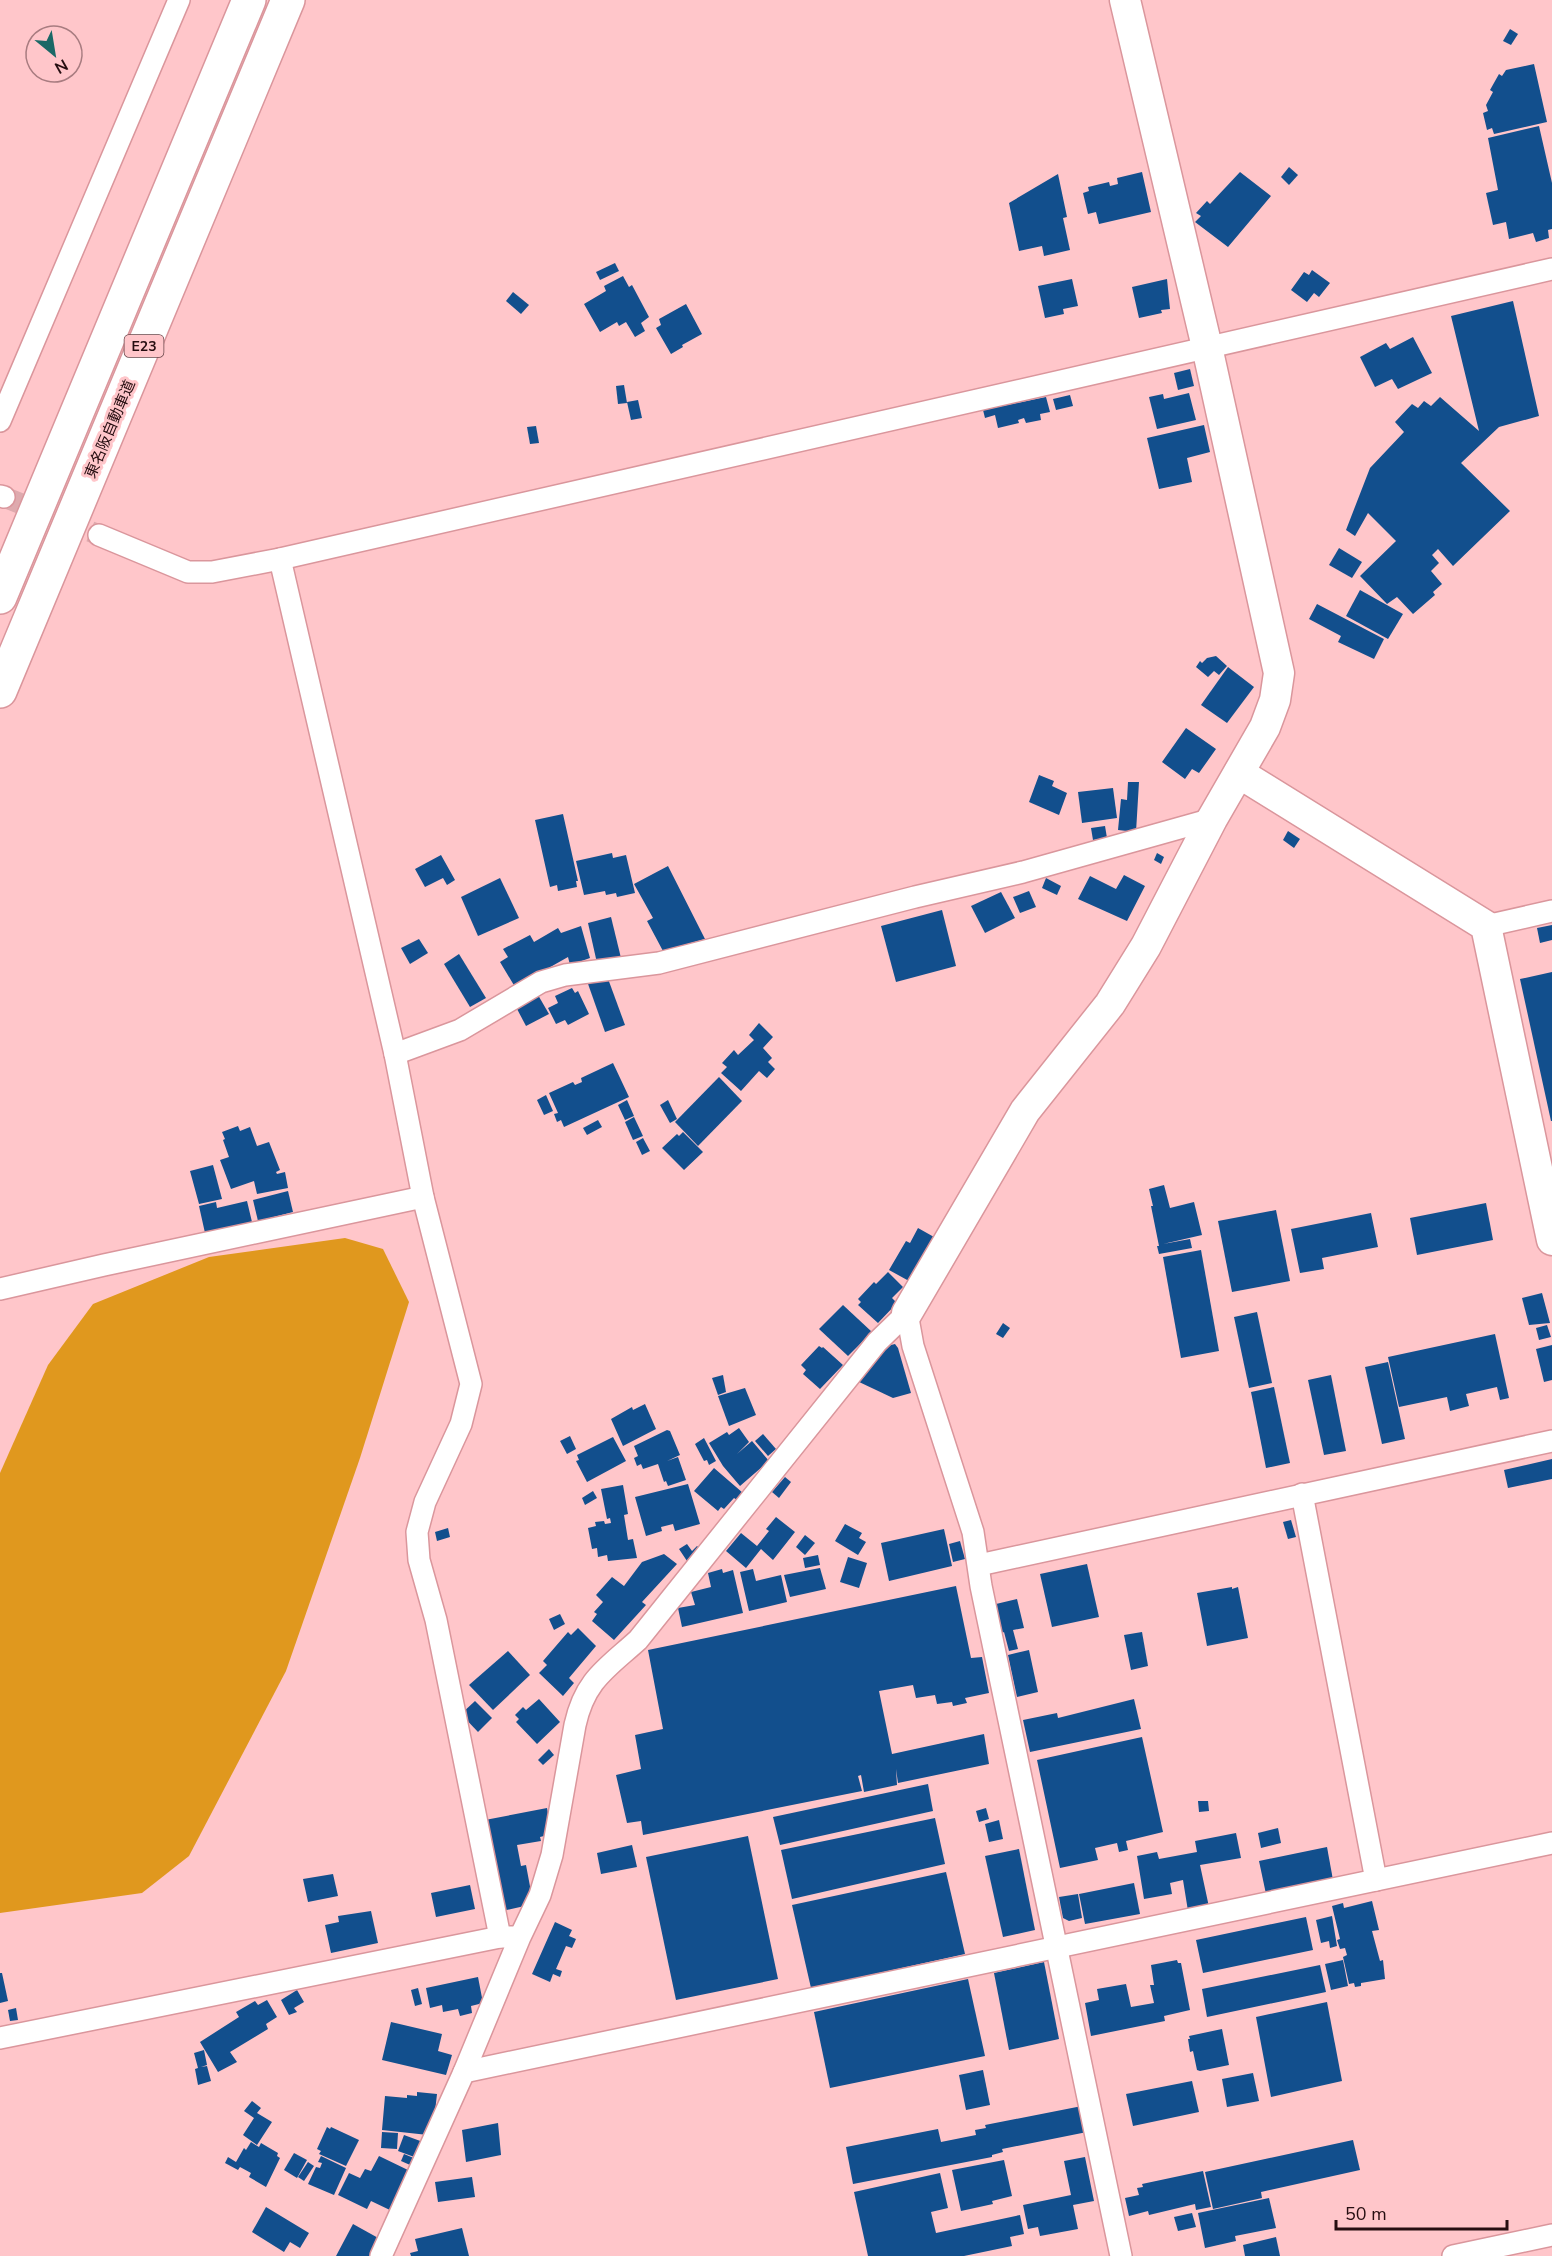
<svg xmlns="http://www.w3.org/2000/svg" width="1552" height="2256" viewBox="0 0 1552 2256" font-family="'Nunito Sans','Noto Sans JP',sans-serif">
  <style>
    .forest { fill: #e0981e }
    .building { fill: #124f8d }
    .lines { fill: none; stroke-linecap: round; stroke-linejoin: round }
    .street-tunnel { stroke: #deaaae; stroke-width: 21; stroke-dasharray: 21 10; stroke-linecap: butt }
    .street-casing { stroke: #da969c; stroke-width: 24 }
    .secondary-casing { stroke: #da969c; stroke-width: 33 }
    .highway-casing { stroke: #da969c; stroke-width: 36 }
    .street { stroke: #fff; stroke-width: 21 }
    .secondary { stroke: #fff; stroke-width: 30 }
    .highway { stroke: #fff; stroke-width: 33 }
    .labels { text-anchor: middle; stroke-width: 6; stroke-linejoin: round; paint-order: stroke }
    .shield { fill: #ffc6ca; stroke: #674548; stroke-width: 1.5 }
    .shield-label { font-size: 14px; font-weight: bold; fill: #260e11 }
    .street-label { font-size: 15px; fill: #260e11; stroke: #ffc6ca }
  </style>
  <rect width="100%" height="100%" fill="#ffc6ca"/>
  <path class="forest" d="M345 1238 383 1249 409 1302 360 1458 286 1671 189 1856 142 1893 0 1913V1473L48 1365 93 1304 209 1257Z"/>
  <g class="building">
    <path d="M1510 29 1518 34 1511 45 1503 41Z"/>
    <path d="M1534 64 1547 122 1494 134 1492 128 1487 130 1483 113 1488 111 1486 105 1493 92 1490 90 1499 74 1502 76 1506 70Z"/>
    <path d="M1539 126 1552 183V229L1548 230 1549 238 1536 242 1533 233 1509 239 1506 222 1493 225 1486 193 1498 190 1488 138Z"/>
    <path d="M1289 167 1298 175 1289 185 1281 177Z"/>
    <path d="M1142 172 1151 212 1099 224 1096 212 1088 214 1083 193 1089 191 1088 187 1109 182 1110 186 1118 184 1117 178Z"/>
    <path d="M1240 172 1271 196 1228 247 1195 222 1201 216 1196 213 1207 201 1210 204Z"/>
    <path d="M1058 174 1067 217 1063 218 1070 250 1044 256 1042 246 1019 251 1009 203Z"/>
    <path d="M615 263 619 271 600 280 596 272Z"/>
    <path d="M1312 270 1330 283 1319 297 1314 293 1307 302 1291 290 1304 272 1309 275Z"/>
    <path d="M623 276 629 287 632 285 649 317 641 323 645 331 635 337 626 322 619 326 617 322 600 332 584 304 606 291 604 286Z"/>
    <path d="M1072 279 1078 306 1063 309 1064 314 1045 318 1038 286Z"/>
    <path d="M1167 279 1170 309 1161 310 1162 313 1139 318 1132 287Z"/>
    <path d="M513 292 529 305 521 314 506 301Z"/>
    <path d="M1513 301 1539 416 1499 427 1461 463 1510 511 1453 566 1438 549 1432 555 1439 563 1431 571 1442 584 1433 592 1435 595 1413 614 1397 597 1387 604 1360 576 1396 541 1368 513 1355 536 1346 530 1370 468 1404 432 1395 422 1412 404 1418 408 1424 401 1431 406 1440 397 1479 431 1451 316Z"/>
    <path d="M686 304 702 334 682 345 683 347 671 354 656 328 661 325 659 319Z"/>
    <path d="M1413 337 1432 373 1398 389 1392 379 1375 387 1360 357 1386 343 1390 349Z"/>
    <path d="M1190 369 1194 386 1178 390 1174 373Z"/>
    <path d="M624 385 627 403 618 404 616 386Z"/>
    <path d="M1189 393 1196 420 1157 429 1149 397 1163 394 1164 399Z"/>
    <path d="M1070 395 1073 406 1056 410 1053 399Z"/>
    <path d="M1046 397 1050 412 1040 414 1041 420 1026 423 1024 418 1018 420 1019 423 998 428 995 415 985 418 983 410Z"/>
    <path d="M638 400 642 418 631 420 627 402Z"/>
    <path d="M1204 425 1210 452 1187 458 1192 482 1159 489 1147 438Z"/>
    <path d="M536 426 539 443 530 444 527 427Z"/>
    <path d="M1339 548 1362 562 1352 578 1329 565Z"/>
    <path d="M1360 590 1403 614 1388 639 1346 616Z"/>
    <path d="M1317 604 1384 639 1374 659 1338 642 1341 636 1309 619Z"/>
    <path d="M1216 656 1227 666 1219 675 1214 671 1208 677 1196 667 1200 661 1202 663 1207 658Z"/>
    <path d="M1228 667 1254 687 1227 723 1201 705Z"/>
    <path d="M1186 728 1216 749 1199 773 1192 769 1185 779 1162 762Z"/>
    <path d="M1039 775 1054 781 1052 786 1067 793 1059 815 1029 802Z"/>
    <path d="M1128 782H1139L1136 832 1118 830 1121 799 1127 800Z"/>
    <path d="M1113 788 1117 818 1082 823 1078 792Z"/>
    <path d="M563 814 578 881H576L577 887 558 891 557 885 550 887 535 820Z"/>
    <path d="M1105 826 1107 838 1093 840 1091 828Z"/>
    <path d="M1288 831 1300 839 1294 848 1283 840Z"/>
    <path d="M612 853 613 858 626 855 635 893 617 897 616 893 606 895 605 891 584 895 576 861Z"/>
    <path d="M1157 853 1164 857 1161 864 1154 860Z"/>
    <path d="M441 855 455 880 447 885 443 878 425 887 415 869Z"/>
    <path d="M668 866 705 939 663 951 647 921 653 918 634 884Z"/>
    <path d="M1124 875 1145 886 1127 921 1078 899 1090 876 1116 889Z"/>
    <path d="M500 878 519 918 478 936 461 897Z"/>
    <path d="M1046 878 1061 886 1057 895 1042 888Z"/>
    <path d="M1029 891 1036 907 1020 913 1013 897Z"/>
    <path d="M1001 892 1015 918 985 933 971 906Z"/>
    <path d="M942 910 956 966 896 982 881 926Z"/>
    <path d="M611 917 621 958 597 963 588 923Z"/>
    <path d="M1552 925V940L1540 943 1537 928Z"/>
    <path d="M581 926 590 958 570 965 568 957 515 987 500 962 508 957 503 949 530 935 534 942 558 928 561 933Z"/>
    <path d="M419 939 428 953 410 964 401 948Z"/>
    <path d="M459 954 486 998 470 1007 444 964Z"/>
    <path d="M1552 972V1121H1551L1520 979Z"/>
    <path d="M607 976 625 1025 605 1032 587 981Z"/>
    <path d="M572 988 575 993 578 991 589 1014 568 1025 565 1020 556 1024 548 1008 558 1003 555 996Z"/>
    <path d="M538 995 549 1014 526 1026 516 1007Z"/>
    <path d="M759 1023 773 1037 763 1048 772 1058 768 1062 775 1069 767 1078 759 1071 741 1091 721 1073 727 1067 722 1063 734 1050 738 1055 754 1040 749 1035Z"/>
    <path d="M613 1063 629 1097 564 1127 561 1120 557 1122 554 1114 558 1113 549 1093 573 1082 575 1085 582 1082 581 1078Z"/>
    <path d="M719 1077 742 1101 698 1146 675 1122Z"/>
    <path d="M546 1095 553 1111 544 1115 537 1100Z"/>
    <path d="M627 1100 634 1116 625 1120 618 1105Z"/>
    <path d="M668 1100 677 1119 670 1123 660 1105Z"/>
    <path d="M634 1117 643 1136 633 1140 625 1122Z"/>
    <path d="M598 1120 602 1127 587 1135 583 1128Z"/>
    <path d="M238 1126 240 1131 250 1127 257 1146 269 1142 280 1170 276 1172 277 1174 285 1172 288 1188 257 1194 254 1181 231 1189 220 1160 229 1157 223 1140 225 1139 222 1132Z"/>
    <path d="M683 1132 703 1152 684 1170 662 1148 677 1134 679 1136Z"/>
    <path d="M643 1138 650 1151 642 1155 636 1142Z"/>
    <path d="M213 1165 222 1199 199 1204 190 1171Z"/>
    <path d="M1164 1185 1170 1208 1194 1202 1202 1235 1163 1244 1190 1239 1192 1248 1159 1254 1157 1246H1159L1151 1206H1153L1149 1189Z"/>
    <path d="M288 1191 293 1212 258 1221 253 1200Z"/>
    <path d="M247 1201 252 1222 205 1233 199 1206 216 1202 217 1208Z"/>
    <path d="M1486 1203 1493 1240 1417 1255 1410 1218Z"/>
    <path d="M1276 1210 1290 1281 1232 1292 1218 1221Z"/>
    <path d="M1371 1213 1378 1247 1322 1258 1324 1269 1300 1273 1291 1229Z"/>
    <path d="M918 1228 934 1237 909 1281 889 1270 906 1241 910 1243Z"/>
    <path d="M1201 1250 1219 1351 1181 1358 1163 1257Z"/>
    <path d="M888 1272 903 1287 892 1298 897 1303 878 1323 858 1305 861 1302 858 1299 874 1282 876 1284Z"/>
    <path d="M1542 1293 1550 1323 1529 1325 1522 1298Z"/>
    <path d="M843 1305 872 1332 848 1356 819 1329Z"/>
    <path d="M1257 1312 1272 1383 1249 1388 1234 1317Z"/>
    <path d="M1003 1323 1010 1328 1003 1338 996 1334Z"/>
    <path d="M1547 1325 1551 1337 1539 1340 1536 1328Z"/>
    <path d="M1495 1334 1509 1398 1500 1400 1497 1387 1466 1394 1469 1406 1450 1411 1447 1397 1399 1407 1388 1357Z"/>
    <path d="M895 1344 898 1348 911 1393 893 1398 857 1381 883 1347Z"/>
    <path d="M1552 1345V1380L1544 1382 1536 1349Z"/>
    <path d="M819 1346 822 1348 823 1347 843 1365 820 1389 803 1374 806 1370 801 1365Z"/>
    <path d="M1388 1362 1405 1439 1382 1444 1365 1367Z"/>
    <path d="M723 1375 726 1392 718 1395 712 1378Z"/>
    <path d="M1331 1375 1346 1451 1324 1455 1308 1380Z"/>
    <path d="M1274 1387 1290 1463 1266 1468 1251 1392Z"/>
    <path d="M745 1388 756 1415 729 1426 718 1396Z"/>
    <path d="M645 1404 656 1429 623 1446 611 1419 632 1407 633 1410Z"/>
    <path d="M739 1428 749 1442 737 1454 752 1441 769 1461 740 1486 723 1466 709 1443 727 1432 729 1435Z"/>
    <path d="M667 1430 670 1431 680 1455 667 1461 678 1457 686 1480 668 1486 666 1481 664 1482 658 1464 643 1469 641 1464 637 1466 634 1458 638 1456 634 1446Z"/>
    <path d="M763 1434 776 1449 768 1456 755 1441Z"/>
    <path d="M570 1436 576 1449 567 1454 560 1441Z"/>
    <path d="M613 1437 626 1461 587 1482 576 1461 579 1460 577 1455Z"/>
    <path d="M704 1438 716 1461 709 1465 707 1460 704 1461 695 1444Z"/>
    <path d="M1552 1459V1479L1508 1488 1504 1470Z"/>
    <path d="M714 1468 743 1493 737 1500 734 1498 724 1509 721 1507 718 1511 694 1491Z"/>
    <path d="M785 1477 791 1482 779 1498 772 1492Z"/>
    <path d="M688 1484 700 1524 675 1531 673 1524 661 1527 662 1531 646 1536 635 1497Z"/>
    <path d="M623 1485 628 1514 624 1515 628 1540 633 1539 637 1558 608 1561 607 1555 598 1557 597 1548 592 1549 588 1528 596 1526 595 1522 604 1521 605 1524 611 1523 610 1518 607 1519 601 1489Z"/>
    <path d="M593 1491 597 1498 585 1505 582 1498Z"/>
    <path d="M776 1517 795 1532 773 1560 761 1549 746 1568 726 1551 741 1533 757 1546 769 1531 766 1529Z"/>
    <path d="M1291 1520 1296 1537 1288 1539 1283 1522Z"/>
    <path d="M845 1524 862 1533 859 1538 866 1542 858 1555 835 1541Z"/>
    <path d="M448 1528 450 1537 437 1541 435 1532Z"/>
    <path d="M944 1529 952 1566 889 1581 881 1543Z"/>
    <path d="M805 1535 815 1543 805 1555 796 1547Z"/>
    <path d="M960 1541 965 1559 953 1562 949 1544Z"/>
    <path d="M687 1544 692 1551 697 1546 701 1549 687 1561 679 1549Z"/>
    <path d="M664 1554 677 1564 642 1602 646 1605 614 1640 592 1621 597 1614 594 1612 603 1602 596 1595 612 1577 624 1586 642 1562Z"/>
    <path d="M818 1555 820 1565 805 1568 803 1558Z"/>
    <path d="M848 1557 867 1563 859 1588 840 1582Z"/>
    <path d="M1087 1564 1099 1617 1052 1627 1040 1574Z"/>
    <path d="M820 1568 826 1589 790 1597 784 1575Z"/>
    <path d="M722 1569 723 1573 733 1570 743 1613 682 1627 678 1608 695 1605 691 1592 711 1587 708 1573Z"/>
    <path d="M753 1569 756 1581 781 1575 787 1602 749 1611 740 1572Z"/>
    <path d="M956 1586 971 1658 982 1657 989 1693 965 1698 967 1703 953 1706 952 1702 937 1704 935 1695 916 1698 913 1685 879 1691 892 1754 984 1734 989 1764 898 1783 896 1769 897 1785 864 1792 861 1775 858 1776 862 1791 643 1835 641 1821 627 1823 616 1775 641 1769 635 1735 663 1729 648 1650Z"/>
    <path d="M1232 1587V1589L1238 1587 1248 1638 1207 1646 1197 1593Z"/>
    <path d="M1017 1599 1024 1628 1013 1630 1018 1649 1009 1651 1004 1632 1002 1633 996 1604Z"/>
    <path d="M560 1614 565 1624 554 1630 549 1619Z"/>
    <path d="M578 1628 596 1646 569 1678 574 1683 563 1696 539 1673 547 1665 543 1661 568 1632 571 1635Z"/>
    <path d="M1142 1632 1148 1666 1131 1670 1124 1635Z"/>
    <path d="M1029 1650 1038 1692 1017 1697 1008 1655Z"/>
    <path d="M508 1651 530 1675 493 1710 469 1685Z"/>
    <path d="M539 1699 560 1722 537 1744 516 1722 519 1719 515 1715 523 1707 526 1710Z"/>
    <path d="M1134 1699 1141 1729 1030 1752 1023 1720 1057 1713 1058 1718Z"/>
    <path d="M475 1701 492 1718 478 1732 461 1714Z"/>
    <path d="M1142 1737 1163 1832 1126 1841 1128 1850 1119 1852 1117 1843 1095 1848 1098 1860 1060 1868 1037 1760Z"/>
    <path d="M549 1749 554 1755 543 1765 538 1760Z"/>
    <path d="M928 1784 933 1811 780 1845 773 1817Z"/>
    <path d="M1198 1801H1208L1209 1811 1199 1812Z"/>
    <path d="M547 1808 552 1834 540 1837 541 1841 517 1845 521 1866 526 1865 532 1897 529 1905 502 1911 485 1820Z"/>
    <path d="M986 1808 989 1819 979 1822 976 1811Z"/>
    <path d="M935 1818 945 1864 792 1899 781 1850Z"/>
    <path d="M999 1820 1003 1839 989 1842 985 1824Z"/>
    <path d="M1278 1828 1281 1843 1261 1848 1258 1833Z"/>
    <path d="M1236 1833 1241 1858 1200 1865 1209 1907 1188 1911 1183 1880 1170 1883 1172 1894 1144 1899 1137 1856 1157 1852 1159 1859 1197 1852 1195 1841Z"/>
    <path d="M748 1836 778 1979 676 2000 646 1857Z"/>
    <path d="M632 1845 637 1867 601 1874 597 1853Z"/>
    <path d="M1327 1847 1333 1880 1266 1894 1259 1861Z"/>
    <path d="M1019 1849 1035 1930 1003 1937 985 1856Z"/>
    <path d="M946 1872 965 1954 811 1988 792 1905Z"/>
    <path d="M333 1874 338 1896 308 1902 303 1879Z"/>
    <path d="M1134 1883 1140 1914 1085 1924 1079 1894Z"/>
    <path d="M470 1885 475 1909 436 1917 431 1893Z"/>
    <path d="M1078 1894 1082 1918 1069 1921 1063 1918 1059 1897Z"/>
    <path d="M1372 1901 1379 1930 1372 1931 1380 1961 1383 1960 1385 1979 1361 1983V1986L1355 1987 1354 1983 1349 1984 1343 1957 1347 1955 1345 1948 1340 1949 1337 1940 1340 1939 1332 1906 1343 1903 1344 1908Z"/>
    <path d="M371 1911 378 1943 331 1953 325 1925 339 1922 338 1916Z"/>
    <path d="M1332 1916 1337 1946 1330 1948 1329 1941 1321 1943 1316 1920Z"/>
    <path d="M1306 1917 1313 1950 1203 1973 1196 1940Z"/>
    <path d="M555 1922 572 1930 569 1936 576 1939 572 1948 566 1946 556 1969 562 1971 560 1977 553 1974 550 1982 532 1974Z"/>
    <path d="M1177 1960 1178 1963H1181L1190 2010 1164 2016 1165 2021 1091 2036 1085 2003 1099 2000 1097 1989 1126 1984 1131 2007 1154 2003 1150 1985H1154L1151 1965Z"/>
    <path d="M1343 1960 1348 1986 1331 1990 1325 1964Z"/>
    <path d="M1044 1962 1059 2039 1009 2050 994 1973Z"/>
    <path d="M1320 1965 1326 1992 1207 2017 1202 1989Z"/>
    <path d="M0 1973H2L8 2001 0 2003Z"/>
    <path d="M478 1977 483 2003 471 2006 472 2013 460 2016 458 2009 443 2012 442 2005 430 2008 426 1988Z"/>
    <path d="M968 1979 985 2056 830 2088 814 2012Z"/>
    <path d="M418 1988 422 2004 415 2006 411 1990Z"/>
    <path d="M297 1990 304 2002 294 2008 297 2012 289 2015 281 2000Z"/>
    <path d="M267 2000 277 2017 266 2024 268 2029 230 2052 237 2062 218 2072 200 2042 239 2017 236 2012 255 2001 258 2005Z"/>
    <path d="M1327 2002 1342 2081 1271 2097 1256 2017Z"/>
    <path d="M16 2008 18 2020 10 2021 8 2010Z"/>
    <path d="M391 2022 442 2034 438 2051 452 2055 446 2075 382 2060Z"/>
    <path d="M1222 2029 1229 2065 1200 2071 1197 2070 1193 2051 1190 2052 1188 2039H1190L1189 2036Z"/>
    <path d="M204 2050 207 2065 201 2067 207 2066 211 2081 198 2085 195 2069 198 2068 194 2053Z"/>
    <path d="M983 2070 990 2105 966 2110 959 2075Z"/>
    <path d="M1253 2073 1259 2101 1227 2107 1222 2079Z"/>
    <path d="M1192 2081 1199 2112 1133 2126 1126 2094Z"/>
    <path d="M417 2092 437 2094 433 2129 428 2135 382 2130 385 2096 407 2098V2095L417 2096Z"/>
    <path d="M252 2101 261 2108 257 2113 272 2122 257 2145 243 2135 254 2118 244 2111Z"/>
    <path d="M1082 2106 1087 2132 1002 2149 1003 2152 992 2155V2157L853 2184 846 2147 938 2129 941 2142 976 2135 975 2130 986 2128 985 2125Z"/>
    <path d="M498 2123 501 2155 466 2162 462 2130Z"/>
    <path d="M327 2127 330 2129 331 2127 359 2140 346 2166 319 2154 321 2151 317 2149Z"/>
    <path d="M382 2132 398 2133 397 2149 381 2148Z"/>
    <path d="M404 2135 423 2142 417 2158 398 2151Z"/>
    <path d="M1353 2140 1360 2170 1261 2192 1262 2198 1213 2209 1205 2172Z"/>
    <path d="M251 2142 259 2147 261 2143 278 2153 277 2156 280 2158 266 2187 249 2177 251 2173 240 2167 238 2170 225 2163 228 2157 236 2162 244 2148 246 2150Z"/>
    <path d="M294 2153 307 2160 297 2178 284 2170Z"/>
    <path d="M404 2154 421 2161 417 2168 401 2161Z"/>
    <path d="M321 2156 346 2168 334 2195 308 2184 316 2167 320 2168 322 2163 318 2162Z"/>
    <path d="M379 2156 410 2171 392 2211 371 2201 367 2209 338 2195 349 2173 360 2178 365 2169 371 2171Z"/>
    <path d="M1085 2157 1094 2201 1073 2205 1078 2229 1040 2236 1038 2227 1028 2229 1023 2205 1071 2195 1064 2161Z"/>
    <path d="M1004 2160 1012 2196 992 2201 993 2204 961 2211 952 2170Z"/>
    <path d="M308 2162 314 2166 304 2181 298 2177Z"/>
    <path d="M1203 2171 1211 2207 1196 2210 1195 2204 1149 2215 1148 2211 1129 2216 1125 2198 1139 2195 1137 2188 1143 2187 1142 2184Z"/>
    <path d="M940 2173 948 2208 931 2212 936 2233 1020 2215 1024 2234 1010 2237 1012 2246 964 2256H868L854 2192Z"/>
    <path d="M472 2177 475 2197 438 2202 435 2182Z"/>
    <path d="M1269 2198 1276 2228 1235 2236 1236 2241 1205 2248 1198 2213Z"/>
    <path d="M266 2207 309 2233 300 2248 290 2242 284 2252 252 2232Z"/>
    <path d="M1192 2213 1196 2227 1178 2231 1174 2217Z"/>
    <path d="M353 2224 380 2239 371 2256H336Z"/>
    <path d="M462 2228 469 2256H411L410 2253 418 2251 415 2239Z"/>
    <path d="M1276 2237 1280 2256H1245L1243 2245Z"/>
  </g>
  <g class="lines">
    <path class="street-tunnel" d="M4 497 99 535"/>
    <defs>
      <g id="street">
        <path d="M0 421 179 0"/>
        <path d="M0 496 4 497"/>
        <path d="M99 535 188 572H212L280 559 1552 269"/>
        <path d="M280 559 395 1054 423 1197 471 1384 461 1424 425 1502 417 1532 419 1560 436 1620 500 1937"/>
        <path d="M1486 926 1552 911"/>
        <path d="M395 1054 460 1030 541 982 565 975 659 963 915 897 1023 872 1212 819"/>
        <path d="M0 1289 104 1265 423 1197"/>
        <path d="M907 1313 913 1346 973 1532 981 1586 1121 2256"/>
        <path d="M1302 1494 1376 1880"/>
        <path d="M979 1565 1552 1441"/>
        <path d="M0 2038 500 1937H514"/>
        <path d="M464 2072 1552 1843"/>
        <path d="M381 2256 464 2072 520 1937 540 1895 552 1855 575 1725C585 1680 606 1669 638 1640L877 1342 907 1313"/>
        <path d="M1453 2256 1552 2235"/>
      </g>
      <g id="secondary">
        <path d="M1239 773 1486 926 1552 1240"/>
        <path d="M907 1313 1025 1111 1110 1004 1146 946 1212 819 1265 727 1275 700 1279 673 1207 347 1125 0"/>
      </g>
      <g id="highway">
        <path d="M0 597 249 0"/>
        <path d="M0 691 288 0"/>
      </g>
    </defs>
    <use href="#street" class="street-casing"/>
    <use href="#secondary" class="secondary-casing"/>
    <use href="#highway" class="highway-casing"/>
    <use href="#street" class="street"/>
    <use href="#secondary" class="secondary"/>
    <use href="#highway" class="highway"/>
  </g>
  <g class="labels">
    <rect class="shield" x="124.5" y="335" width="39" height="22" rx="4.5"/>
    <g class="shield-label">
      <text x="144" y="351">E23</text>
    </g>
    <g class="street-label">
      <text transform="translate(110 429) rotate(-67)" y="5">東名阪自動車道</text>
    </g>
  </g>
  <g transform="translate(54 54) rotate(150)"><circle r="28" fill="#ffc6ca" stroke="#a87c80" stroke-width="1.5"/>
  <path d="M0-4.5L10 22L0 15L-10 22Z" fill="#1a6866"/>
  <text y="-9" font-size="16" font-weight="bold" text-anchor="middle" fill="#260e11">N</text>
  </g>
  <path d="M1336 2220v9h171v-9" fill="none" stroke="#260e11" stroke-width="3"/>
  <text x="1345" y="2220" font-size="18" fill="#260e11" stroke="#ffc6ca" stroke-width="4.5" paint-order="stroke">50 m</text>
</svg>
